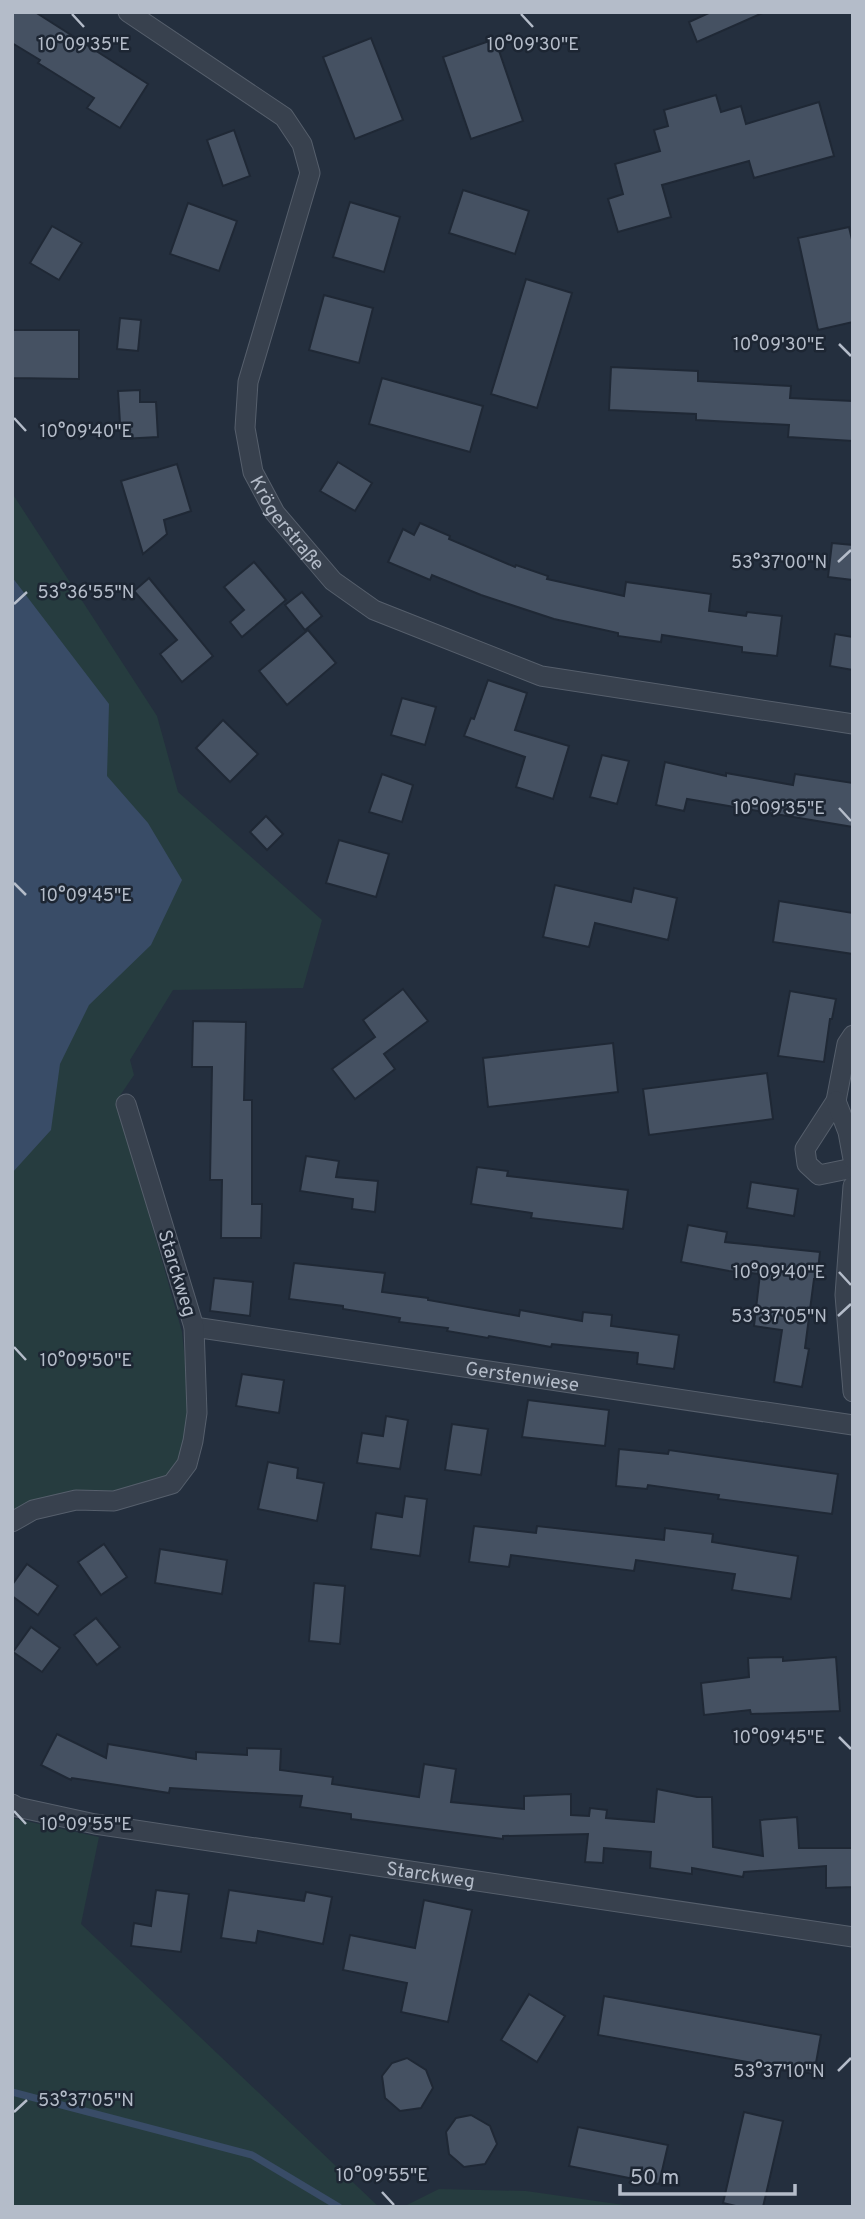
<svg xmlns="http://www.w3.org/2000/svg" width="865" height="2219" viewBox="0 0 865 2219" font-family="Overpass,sans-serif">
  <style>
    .green { fill: #263c3f }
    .water { fill: #394c67 }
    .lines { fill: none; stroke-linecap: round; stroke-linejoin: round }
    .stream { stroke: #394c67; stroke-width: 7 }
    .building { fill: #455162; stroke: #1f2835; stroke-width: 2 }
    .minor-casing { stroke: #565f6c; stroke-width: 21 }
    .minor { stroke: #38414e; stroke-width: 19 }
    .ticks { fill: none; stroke: #b4bcc9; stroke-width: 2.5 }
    .labels { text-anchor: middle; stroke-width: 5; stroke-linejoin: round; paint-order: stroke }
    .street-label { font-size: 19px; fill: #b4bcc9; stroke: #1d2633 }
    .ticks-label { font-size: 18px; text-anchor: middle; fill: #b4bcc9; stroke: #1d2633; stroke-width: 5; stroke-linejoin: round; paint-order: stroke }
  </style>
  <rect width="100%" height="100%" fill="#242f3e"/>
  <g class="green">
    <path d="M12 493 157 716 178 792 322 920 303 988 173 990 130 1060 134 1075 117 1100 182 1332 190 1407 184 1451 166 1478 145 1487 40 1499 12 1511Z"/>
    <path d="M12 1818 99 1837 81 1924 379 2207H12Z"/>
    <path d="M439 2189 526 2191 638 2207H403Z"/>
  </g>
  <path class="water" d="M12 577 109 704 107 776 148 823 182 880 151 945 89 1005 60 1064 51 1130 12 1173Z"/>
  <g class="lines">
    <path class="stream" d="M12 2092 252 2155 339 2207"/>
  </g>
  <g class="building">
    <path d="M12 12H35L148 84 120 128 87 108 94 98 38 63 40 60 12 43Z"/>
    <path d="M711 12H765L697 42 689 22Z"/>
    <path d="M371 38 403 120 355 139 323 57Z"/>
    <path d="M495 39 523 121 471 139 443 57Z"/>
    <path d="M716 95 721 112 741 106 746 124 819 102 834 156 754 178 749 161 662 185 671 217 618 232 608 199 623 194 615 164 660 151 654 130 668 126 664 110Z"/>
    <path d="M234 130 250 176 223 186 207 140Z"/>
    <path d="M463 190 529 211 515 254 449 233Z"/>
    <path d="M350 202 400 217 384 272 333 257Z"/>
    <path d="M188 203 237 221 219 271 170 254Z"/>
    <path d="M52 226 82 243 59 280 30 263Z"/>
    <path d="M849 227 853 244V322L818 330 798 238Z"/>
    <path d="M526 279 572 293 537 408 491 394Z"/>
    <path d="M324 295 373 308 359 363 309 350Z"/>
    <path d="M120 318 141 320 138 351 117 349Z"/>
    <path d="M12 330H79V379L12 378Z"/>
    <path d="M611 367 698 371V381L791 386 790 398 853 401V441L788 437 789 425 696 420V414L609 410Z"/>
    <path d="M382 378 483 406 470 452 369 424Z"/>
    <path d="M140 390V402H156L158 437 121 439 118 391Z"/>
    <path d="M338 462 372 483 355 511 320 491Z"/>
    <path d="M177 464 191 511 164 520 167 534 143 554 121 481Z"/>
    <path d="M420 523 450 536 449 539 515 567 516 565 548 576 547 579 624 596 626 582 711 594 709 611 746 616 747 612 782 616 777 656 742 652V647L662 635 661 642 618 636V633L554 619 481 595 432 575 430 580 388 562 403 529 414 535Z"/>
    <path d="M832 543 853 545V580L828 577Z"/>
    <path d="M254 562 286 600 242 637 230 622 244 610 224 587Z"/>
    <path d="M149 578 213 656 182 682 160 654 177 640 134 591Z"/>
    <path d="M302 592 322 616 305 630 285 605Z"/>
    <path d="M308 630 336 663 287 705 259 671Z"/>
    <path d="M835 634 853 637V670L830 666Z"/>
    <path d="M488 680 527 693 515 730 569 746 553 799 516 787 525 757 464 736 471 718 474 719Z"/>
    <path d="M402 698 436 707 425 745 391 735Z"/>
    <path d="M223 720 258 754 230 782 196 748Z"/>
    <path d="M602 755 629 761 617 804 590 797Z"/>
    <path d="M665 762 726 776V773L793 785 795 774 853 783V827L687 799 684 811 656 805Z"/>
    <path d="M382 774 413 785 402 822 369 812Z"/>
    <path d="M266 816 283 834 267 850 250 832Z"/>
    <path d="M339 840 389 854 376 897 326 883Z"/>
    <path d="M555 885 631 902 634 888 677 898 668 940 595 923 589 947 543 937Z"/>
    <path d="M779 901 853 913V954L773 942Z"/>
    <path d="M403 989 428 1021 384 1054 395 1069 355 1099 332 1069 375 1037 363 1020Z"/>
    <path d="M790 991 836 999 832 1019H830L824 1062 778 1056Z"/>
    <path d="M193 1021 246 1022 244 1100H252V1204H262L261 1238H221L222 1180H210L212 1067H192Z"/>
    <path d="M613 1043 618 1092 488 1107 483 1058Z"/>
    <path d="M767 1073 773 1119 649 1135 643 1089Z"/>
    <path d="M306 1156 339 1161 336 1177 378 1181 375 1212 352 1209 353 1199 300 1191Z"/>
    <path d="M477 1167 508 1171 507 1176 628 1190 623 1229 531 1218 532 1213 471 1204Z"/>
    <path d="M751 1182 798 1189 794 1216 747 1208Z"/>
    <path d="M688 1225 727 1232 725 1242 820 1252 817 1279H814L805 1348 809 1349 802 1387 774 1382 782 1330 754 1326 760 1274 729 1271 681 1262Z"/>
    <path d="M294 1263 385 1273 382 1292 428 1298V1300L519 1316 520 1310 582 1321 583 1312 612 1315 611 1326 679 1335 674 1369 637 1364 638 1353 552 1344 551 1347 489 1336 488 1338 447 1331 448 1328 399 1322 400 1318 343 1309V1306L289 1299Z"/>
    <path d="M214 1278 253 1282 250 1316 210 1311Z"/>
    <path d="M242 1374 284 1380 279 1413 236 1406Z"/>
    <path d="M528 1400 609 1410 605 1446 522 1437Z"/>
    <path d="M386 1416 408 1420 400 1469 357 1463 362 1433 383 1436Z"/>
    <path d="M452 1424 488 1429 481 1475 445 1470Z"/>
    <path d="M619 1449 668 1454 669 1450 838 1474 832 1514 718 1499 719 1495 648 1485 647 1489 616 1486Z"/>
    <path d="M268 1462 298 1468 297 1478 324 1483 317 1521 258 1509Z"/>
    <path d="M405 1496 427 1499 420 1556 371 1549 376 1513 402 1517Z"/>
    <path d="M474 1526 536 1533 537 1526 664 1540 665 1528 713 1534 712 1542 798 1556 791 1599 732 1590 735 1574 636 1560 634 1571 511 1555 509 1567 469 1562Z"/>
    <path d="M104 1544 127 1577 101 1595 78 1562Z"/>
    <path d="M160 1549 227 1560 222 1594 155 1583Z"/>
    <path d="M27 1564 58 1586 38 1615 12 1596V1585Z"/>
    <path d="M314 1583 345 1586 340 1644 309 1641Z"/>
    <path d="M96 1618 120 1647 97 1665 74 1635Z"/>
    <path d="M31 1627 60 1648 42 1672 13 1652Z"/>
    <path d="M783 1657V1661L836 1657 840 1711 751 1714 750 1710 704 1715 701 1683 749 1677 748 1658Z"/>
    <path d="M57 1734 106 1758 108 1744 196 1759V1752L247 1755V1748L281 1749 280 1770 333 1777 332 1784 419 1797 424 1764 456 1769 451 1802 524 1809V1796L571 1794V1815L589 1816 590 1808 607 1810 606 1818 654 1822 657 1789 697 1797H712L713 1847 763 1856 760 1820 797 1817 799 1848H853V1887L826 1888V1866L744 1872 743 1877 692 1868V1874L650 1868 651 1852 604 1848 603 1863 585 1862 588 1834 503 1836V1839L351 1819V1814L300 1807 302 1796 170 1788 169 1793 72 1778 71 1780 41 1765Z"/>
    <path d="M156 1890 189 1894 181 1952 131 1946 134 1923 151 1926Z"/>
    <path d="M229 1890 304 1901 306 1892 332 1897 323 1944 258 1931 256 1943 221 1938Z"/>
    <path d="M424 1900 472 1910 448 2022 401 2012 407 1983 343 1970 350 1935 415 1948Z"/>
    <path d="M529 1994 565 2016 537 2062 501 2040Z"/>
    <path d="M604 1996 821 2035 814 2074 598 2035Z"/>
    <path d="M407 2058 426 2070 433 2088 421 2108 400 2111 385 2098 382 2076 392 2063Z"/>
    <path d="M744 2112 783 2121 763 2207H740L723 2203Z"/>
    <path d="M471 2115 490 2126 497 2144 485 2164 464 2167 449 2154 446 2132 456 2118Z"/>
    <path d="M578 2127 668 2145 659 2184 569 2166Z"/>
  </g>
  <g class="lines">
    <defs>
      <g id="minor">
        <path id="s1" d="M128 12 284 117 302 144 310 173 248 382 245 428 253 472 275 513 333 581 374 610 541 676 853 724"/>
        <path d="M853 1035 847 1044 836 1101 805 1149 807 1164 819 1175 853 1168"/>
        <path d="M836 1101 848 1132 853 1159"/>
        <path d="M853 1186 845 1295 853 1392"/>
        <path id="s2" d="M194 1327 853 1425"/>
        <path d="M12 1522 33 1510 76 1500 114 1501 172 1484 187 1464 193 1441 197 1413 194 1327 126 1104"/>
        <path id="s3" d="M12 1804 17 1807 95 1824 853 1937"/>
      </g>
    </defs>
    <use href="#minor" class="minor-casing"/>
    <use href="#minor" class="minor"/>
  </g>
  <path class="ticks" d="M72 14 84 27M521 14 533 27M839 344 851 356M14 418 26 431M838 562 851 550M14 604 27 592M839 808 851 821M14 883 26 895M839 1272 851 1285M838 1316 851 1304M14 1347 26 1360M839 1737 851 1749M14 1811 26 1824M838 2071 851 2058M14 2112 27 2100M382 2192 394 2205"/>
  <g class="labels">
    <g class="street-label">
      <text dy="7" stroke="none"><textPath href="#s1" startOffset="621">Krögerstraße</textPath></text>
      <text transform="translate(178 1273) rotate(73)" y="7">Starckweg</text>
      <text dy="7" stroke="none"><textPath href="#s2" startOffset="332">Gerstenwiese</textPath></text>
      <text dy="7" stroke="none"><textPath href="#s3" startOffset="425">Starckweg</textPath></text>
    </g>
  </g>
  <g class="ticks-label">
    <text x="84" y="50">10°09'35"E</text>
    <text x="533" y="50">10°09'30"E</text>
    <text x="779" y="350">10°09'30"E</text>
    <text x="86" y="437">10°09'40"E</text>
    <text x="779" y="568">53°37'00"N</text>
    <text x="86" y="598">53°36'55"N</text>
    <text x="779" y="814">10°09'35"E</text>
    <text x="86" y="901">10°09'45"E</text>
    <text x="779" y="1278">10°09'40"E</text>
    <text x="779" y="1322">53°37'05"N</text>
    <text x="86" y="1366">10°09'50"E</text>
    <text x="779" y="1743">10°09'45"E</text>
    <text x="86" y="1830">10°09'55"E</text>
    <text x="779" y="2077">53°37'10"N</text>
    <text x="86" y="2106">53°37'05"N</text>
    <text x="382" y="2181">10°09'55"E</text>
  </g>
  <rect width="865" height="2219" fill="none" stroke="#b4bcc9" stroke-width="28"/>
  <path d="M620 2184v10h175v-10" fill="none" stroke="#b4bcc9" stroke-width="3.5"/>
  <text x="630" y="2184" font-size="21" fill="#b4bcc9" stroke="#1d2633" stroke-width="5" paint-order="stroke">50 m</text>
</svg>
